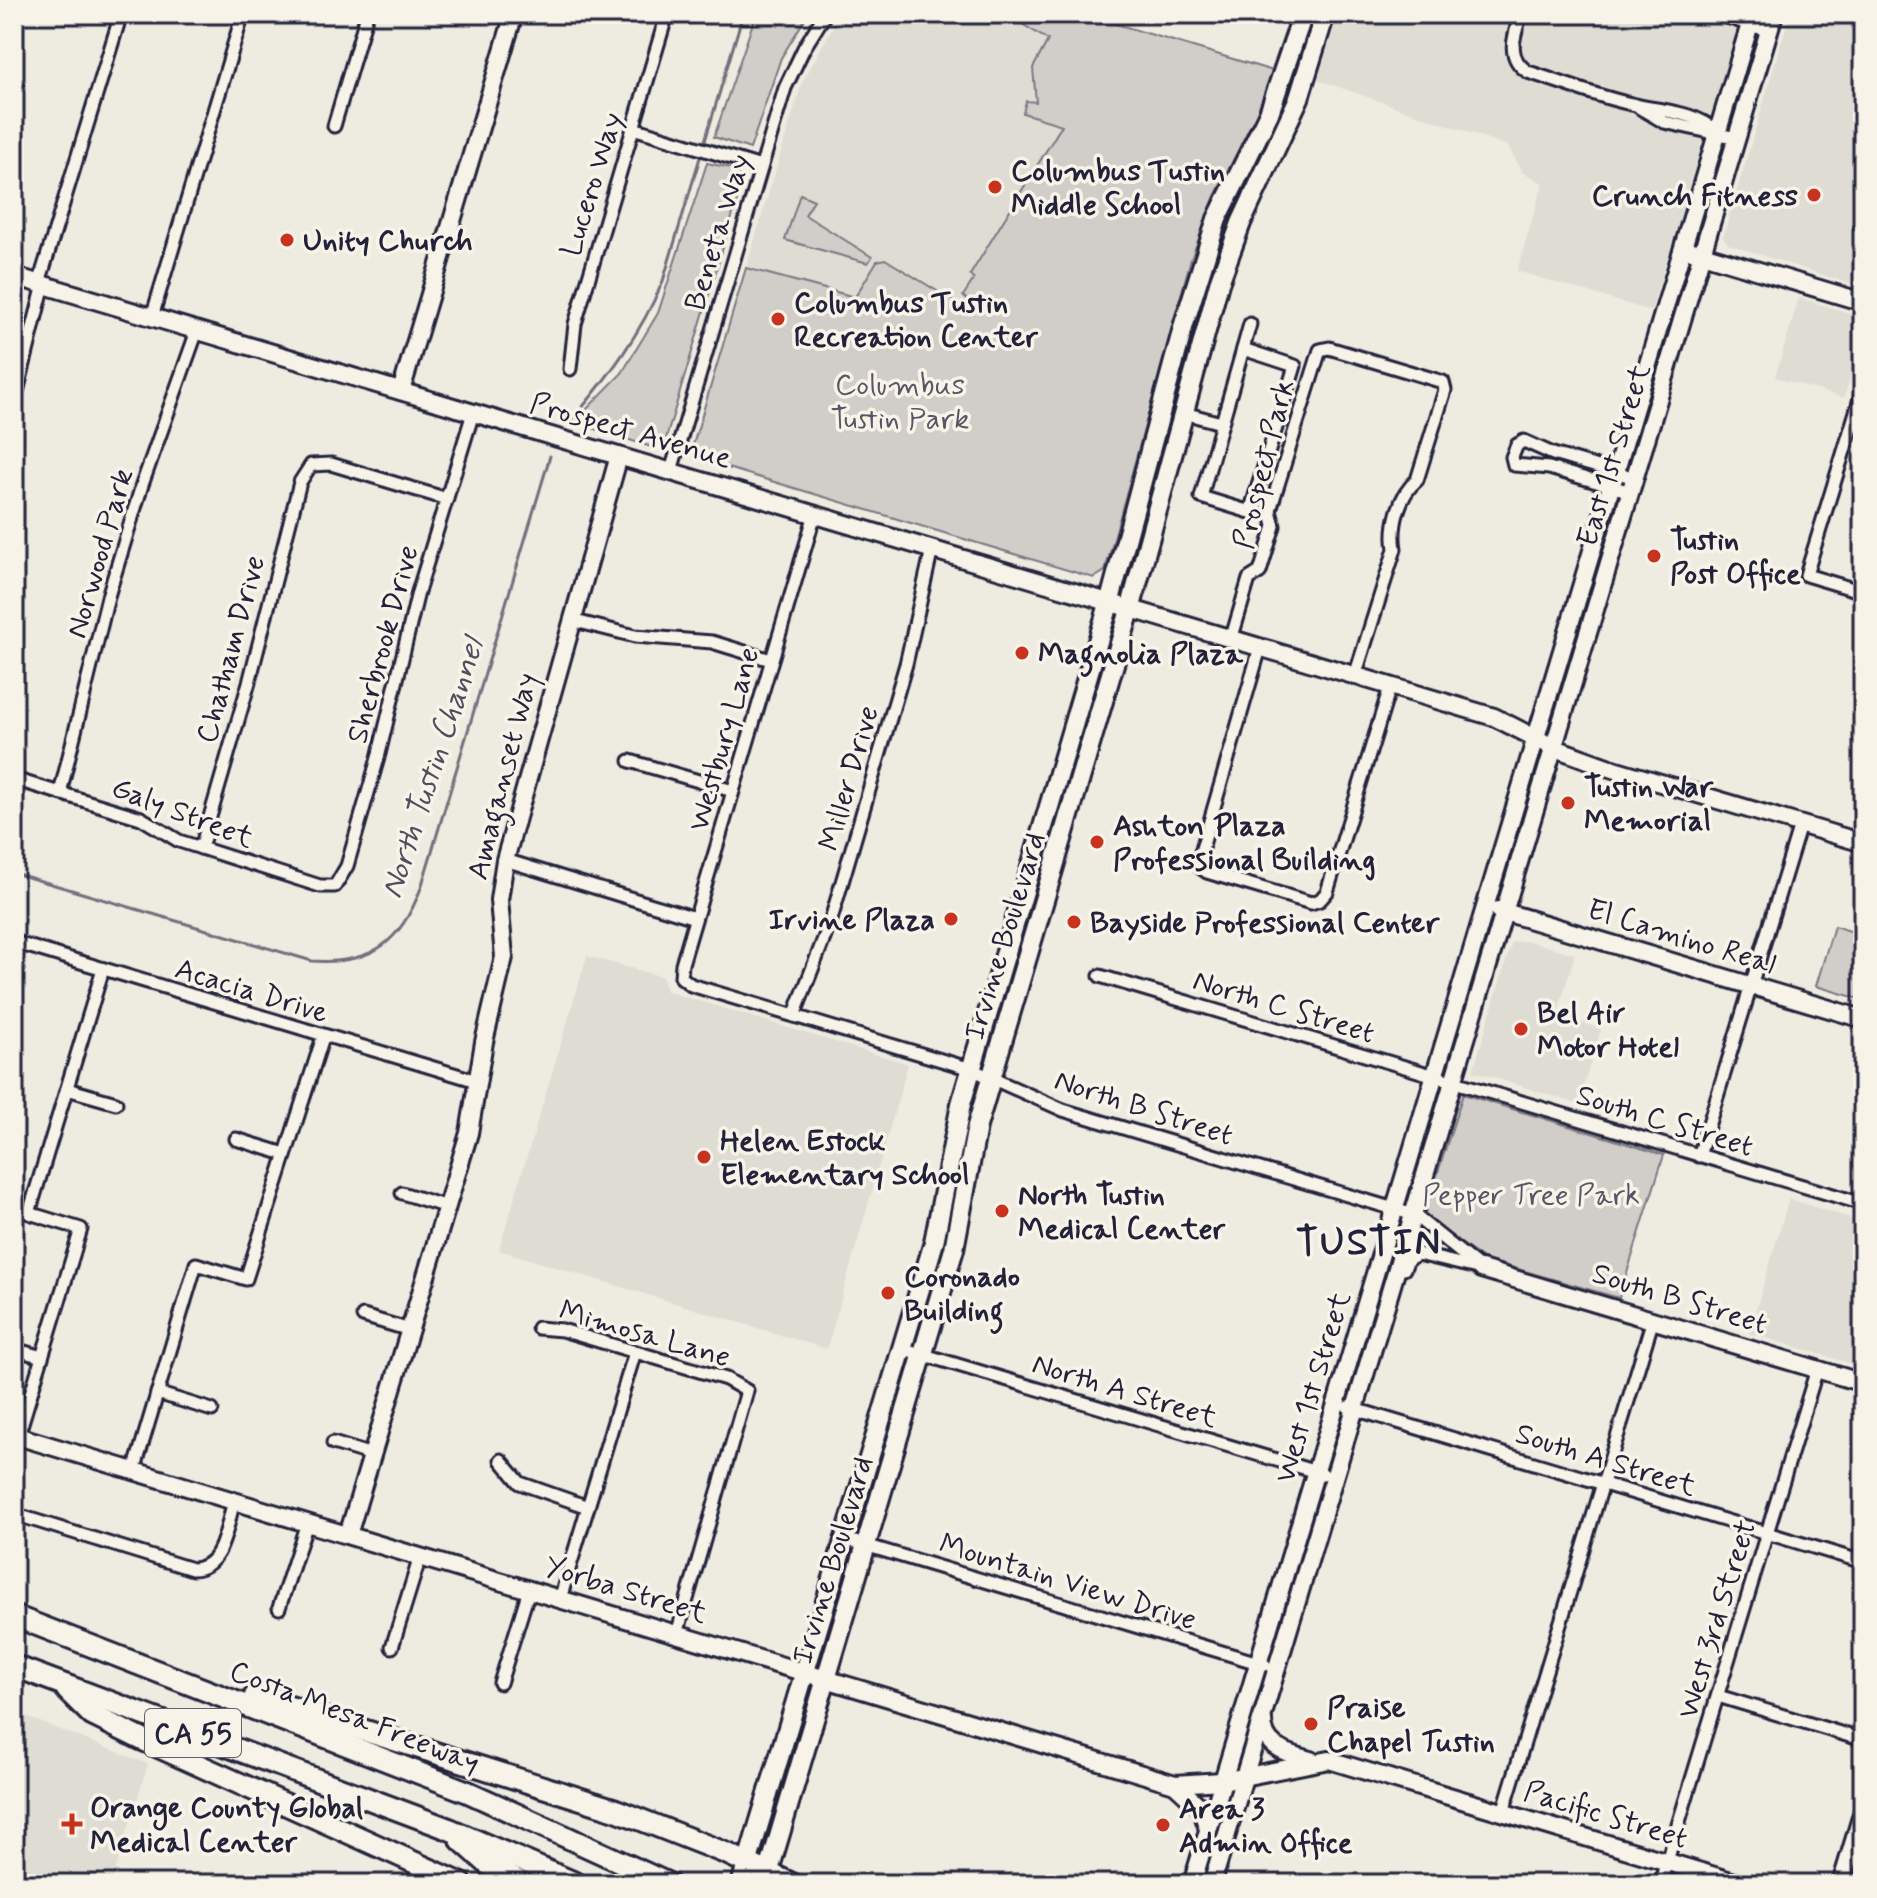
<svg xmlns="http://www.w3.org/2000/svg" width="1877" height="1898" viewBox="0 0 1877 1898" font-family="Mynerve,sans-serif">
  <style>
    .built { fill: #dfdcd4 }
    .green { fill: #d1cdc9; stroke: #7a7882; stroke-width: 2 }
    .lines { fill: none; stroke-linecap: round; stroke-linejoin: round }
    .stream { stroke: #716f7b; stroke-width: 3 }
    .street-casing { stroke: #22223b; stroke-width: 17 }
    .secondary-casing { stroke: #22223b; stroke-width: 22 }
    .primary-casing { stroke: #22223b; stroke-width: 24 }
    .highway-casing { stroke: #22223b; stroke-width: 26 }
    .street { stroke: #f7f3e8; stroke-width: 11 }
    .secondary { stroke: #f7f3e8; stroke-width: 16 }
    .primary { stroke: #f7f3e8; stroke-width: 18 }
    .highway { stroke: #f7f3e8; stroke-width: 20 }
    .poi-dot { fill: #c8321e; stroke: #f7f3e8; stroke-width: 3 }
    .labels { text-anchor: middle; stroke-width: 7; stroke-linejoin: round; paint-order: stroke }
    .shield { fill: #f7f3e8; stroke: #62616f; stroke-width: 2 }
    .shield-label { font-size: 28px; font-weight: bold; fill: #22223b }
    .poi-label { font-size: 30px; font-weight: bold; fill: #22223b; stroke: #f7f3e8; text-anchor: start }
    .street-label { font-size: 30px; fill: #22223b; stroke: #f7f3e8 }
    .park-label { font-size: 30px; fill: #575566; stroke: #f7f3e8 }
    .water-label { font-size: 32px; font-style: italic; fill: #504f60; stroke: #f7f3e8 }
    .district-label { font-size: 38px; font-weight: bold; letter-spacing: 2px; fill: #22223b; stroke: #f7f3e8 }
  </style>
  <rect width="100%" height="100%" fill="#eeebe1"/>
  <filter id="ink" filterUnits="userSpaceOnUse"><feTurbulence type="fractalNoise" baseFrequency=".0125" numOctaves="2"/><feDisplacementMap in="SourceGraphic" scale="16" xChannelSelector="R" yChannelSelector="G"/><feConvolveMatrix kernelMatrix="1 2 1 2 8 2 1 2 1" color-interpolation-filters="sRGB"/></filter>
  <g filter="url(#ink)">
    <g class="built">
      <path d="M840 14H1083L1273 71 1197 240 1160 372 973 313 885 259 877 261 855 297 746 268 802 83Z"/>
      <path d="M1336 14H1742L1651 311 1517 271 1543 183 1523 173 1508 146 1316 79Z"/>
      <path d="M1790 14H1863V288L1728 244 1723 237Z"/>
      <path d="M1799 298 1863 317V334L1844 398 1775 377Z"/>
      <path d="M1528 941 1575 954 1557 1014 1601 1029 1578 1104 1473 1071 1512 942Z"/>
      <path d="M587 956 663 977 666 991 908 1064 827 1349 499 1250Z"/>
      <path d="M1789 1199 1863 1222V1367L1749 1333Z"/>
      <path d="M14 1712 148 1764 111 1884H14Z"/>
    </g>
    <g class="green">
      <path d="M756 14H808L781 58 750 149 714 137Z"/>
      <path d="M1006 14H1083L1273 71 1256 115 1214 198 1190 262 1105 571 1094 578 701 460 693 445 746 268 855 297 877 261 885 259 973 313 977 309 963 296 974 279 970 275 1062 125 1023 113 1026 101 1036 102 1033 68 1048 40Z"/>
      <path d="M707 163 736 169 742 184 665 442 654 448 574 422 622 373 658 313Z"/>
      <path d="M800 194 814 200 805 215 872 257 868 263 785 240Z"/>
      <path d="M1834 926 1863 935V1000L1816 986Z"/>
      <path d="M1463 1094 1664 1155 1619 1298 1483 1259 1424 1216Z"/>
    </g>
    <g class="lines">
      <g class="stream">
        <path d="M571 421C609 376 640 335 663 281L743 14"/>
        <path d="M14 873 312 961C372 965 401 942 421 888L550 456"/>
      </g>
      <defs>
        <g id="street">
          <path d="M1521 14C1514 36 1505 57 1528 72 1564 83 1600 98 1636 105 1666 112 1693 111 1718 132"/>
          <path d="M1718 14 1769 31"/>
          <path d="M1640 108 1664 122 1737 138"/>
          <path d="M334 126 367 14"/>
          <path d="M633 128 761 167"/>
          <path d="M39 283 121 14"/>
          <path d="M152 317 243 14"/>
          <path d="M1243 349 1295 366 1250 512 1201 497Z"/>
          <path d="M1243 349 1250 324"/>
          <path d="M570 369 575 324 667 14"/>
          <path d="M1863 389 1806 575 1863 592"/>
          <path d="M14 404 44 284"/>
          <path d="M1184 413 1221 423"/>
          <path d="M671 471 785 88 804 48 825 14"/>
          <path d="M1631 492 1549 468 1514 465 1512 457 1517 445 1524 441 1553 454 1635 478"/>
          <path d="M815 514 682 964 681 977 691 985 971 1069 1063 1110 1414 1215 1481 1269"/>
          <path d="M571 620 635 636 712 642 771 660"/>
          <path d="M1231 640 1249 579 1260 572 1274 526 1270 510 1320 350 1329 348 1443 382 1445 390 1417 480C1399 495 1391 526 1395 549L1355 676"/>
          <path d="M1260 648 1199 859 1200 867 1207 872 1311 903 1320 900 1327 892 1390 687"/>
          <path d="M630 761 733 791"/>
          <path d="M14 779 141 818 179 841 320 886H335L347 866 378 758 418 592 473 413"/>
          <path d="M60 793 109 593 142 485 197 331"/>
          <path d="M201 848 250 679 300 482 311 465 331 464 447 499"/>
          <path d="M505 860 695 918"/>
          <path d="M14 942 477 1081"/>
          <path d="M1100 976 1863 1204"/>
          <path d="M794 1016 830 923 906 664 932 549"/>
          <path d="M67 1089 116 1103"/>
          <path d="M236 1139 285 1154"/>
          <path d="M1699 1156 1800 825"/>
          <path d="M402 1193 447 1207"/>
          <path d="M1404 1269 1408 1259 1418 1254 1477 1268"/>
          <path d="M363 1316 410 1330"/>
          <path d="M538 1328 562 1330 726 1379 747 1391 677 1634"/>
          <path d="M901 1348 1323 1474"/>
          <path d="M14 1349 42 1357"/>
          <path d="M157 1393 212 1410"/>
          <path d="M1348 1407 1863 1562"/>
          <path d="M18 1436 81 1229 29 1213 103 969"/>
          <path d="M333 1443 372 1455"/>
          <path d="M501 1460 520 1483 588 1507"/>
          <path d="M134 1471 196 1264 246 1279 323 1037"/>
          <path d="M14 1514 192 1569C224 1568 226 1527 234 1501"/>
          <path d="M845 1539 1265 1665"/>
          <path d="M560 1599 635 1352"/>
          <path d="M279 1608 307 1523"/>
          <path d="M392 1647 420 1557"/>
          <path d="M500 1683 529 1590"/>
          <path d="M1718 1696 1863 1740"/>
          <path d="M1503 1812 1653 1319"/>
          <path d="M1660 1884 1817 1369"/>
        </g>
        <g id="secondary">
          <path d="M1692 251 1863 302"/>
          <path d="M14 276 1494 717 1555 748 1610 768 1863 843"/>
          <path d="M401 391 514 14"/>
          <path d="M1498 910 1863 1019"/>
          <path d="M1481 1269 1863 1383"/>
          <path d="M14 1435 1175 1784 1222 1781 1329 1760 1741 1884"/>
          <path d="M348 1535 469 1133 484 1042 504 957 499 900 505 860 619 456"/>
          <path d="M1263 1720C1263 1750 1289 1753 1313 1761"/>
          <path d="M1175 1784 1201 1808 1208 1829"/>
          <path d="M1192 1884 1753 14"/>
          <path d="M1212 1884 1774 14"/>
          <path d="M1841 1884 1863 1811"/>
        </g>
        <g id="primary">
          <path d="M741 1884 934 1242 961 1104 1109 604 1184 324 1217 219 1269 113 1303 14"/>
          <path d="M765 1884 954 1249 977 1126 1130 610 1219 283 1241 223 1299 98 1325 14"/>
        </g>
        <g id="highway">
          <path d="M14 1616 468 1792 669 1884"/>
          <path d="M14 1666 449 1829 577 1884"/>
          <path d="M67 1690 92 1715 143 1740 462 1884"/>
          <path d="M255 1696 616 1810 728 1854 792 1884"/>
          <path d="M461 1840 488 1864 523 1884"/>
        </g>
      </defs>
      <use href="#street" class="street-casing"/>
      <use href="#secondary" class="secondary-casing"/>
      <use href="#primary" class="primary-casing"/>
      <use href="#highway" class="highway-casing"/>
      <use href="#street" class="street"/>
      <use href="#secondary" class="secondary"/>
      <use href="#primary" class="primary"/>
      <use href="#highway" class="highway"/>
    </g>
  </g>
  <g class="poi-dot">
    <circle cx="995" cy="187" r="8"/>
    <circle cx="1814" cy="195" r="8"/>
    <circle cx="287" cy="240" r="8"/>
    <circle cx="778" cy="319" r="8"/>
    <circle cx="1654" cy="556" r="8"/>
    <circle cx="1022" cy="653" r="8"/>
    <circle cx="1568" cy="803" r="8"/>
    <circle cx="1097" cy="842" r="8"/>
    <circle cx="951" cy="919" r="8"/>
    <circle cx="1074" cy="922" r="8"/>
    <circle cx="1521" cy="1029" r="8"/>
    <circle cx="704" cy="1157" r="8"/>
    <circle cx="1002" cy="1211" r="8"/>
    <circle cx="888" cy="1293" r="8"/>
    <circle cx="1311" cy="1724" r="8"/>
    <path d="M68 1812h8v8h8v8h-8v8h-8v-8h-8v-8h8z"/>
    <circle cx="1163" cy="1825" r="8"/>
  </g>
  <g class="labels">
    <rect class="shield" x="145" y="1709" width="96" height="48" rx="6"/>
    <g class="shield-label">
      <text x="193" y="1743">CA 55</text>
    </g>
    <g class="poi-label">
      <text x="1011" y="180">Columbus Tustin<tspan x="1011" dy="34">Middle School</tspan></text>
      <text x="1798" y="205" text-anchor="end">Crunch Fitness</text>
      <text x="303" y="250">Unity Church</text>
      <text x="794" y="312">Columbus Tustin<tspan x="794" dy="34">Recreation Center</tspan></text>
      <text x="1670" y="549">Tustin<tspan x="1670" dy="34">Post Office</tspan></text>
      <text x="1038" y="663">Magnolia Plaza</text>
      <text x="1584" y="796">Tustin War<tspan x="1584" dy="34">Memorial</tspan></text>
      <text x="1113" y="835">Ashton Plaza<tspan x="1113" dy="34">Professional Building</tspan></text>
      <text x="935" y="929" text-anchor="end">Irvine Plaza</text>
      <text x="1090" y="932">Bayside Professional Center</text>
      <text x="1537" y="1022">Bel Air<tspan x="1537" dy="34">Motor Hotel</tspan></text>
      <text x="720" y="1150">Helen Estock<tspan x="720" dy="34">Elementary School</tspan></text>
      <text x="1018" y="1204">North Tustin<tspan x="1018" dy="34">Medical Center</tspan></text>
      <text x="904" y="1286">Coronado<tspan x="904" dy="34">Building</tspan></text>
      <text x="1327" y="1717">Praise<tspan x="1327" dy="34">Chapel Tustin</tspan></text>
      <text x="90" y="1817">Orange County Global<tspan x="90" dy="34">Medical Center</tspan></text>
      <text x="1179" y="1818">Area 3<tspan x="1179" dy="34">Admin Office</tspan></text>
    </g>
    <g class="street-label">
      <text transform="translate(591 184) rotate(-73)" y="10">Lucero Way</text>
      <text transform="translate(717 232) rotate(-73)" y="10">Beneta Way</text>
      <text transform="translate(631 430) rotate(16)" y="10">Prospect Avenue</text>
      <text transform="translate(1613 455) rotate(-73)" y="10">East 1st Street</text>
      <text transform="translate(1263 464) rotate(-76)" y="10">Prospect Park</text>
      <text transform="translate(99 553) rotate(-74)" y="10">Norwood Park</text>
      <text transform="translate(382 644) rotate(-75)" y="10">Sherbrook Drive</text>
      <text transform="translate(230 649) rotate(-75)" y="10">Chatham Drive</text>
      <text transform="translate(723 739) rotate(-74)" y="10">Westbury Lane</text>
      <text transform="translate(502 776) rotate(-76)" y="10">Amaganset Way</text>
      <text transform="translate(848 778) rotate(-74)" y="10">Miller Drive</text>
      <text transform="translate(183 812) rotate(21)" y="10">Galy Street</text>
      <text transform="translate(1004 936) rotate(-73)" y="10">Irvine Boulevard</text>
      <text transform="translate(1682 936) rotate(17)" y="10">El Camino Real</text>
      <text transform="translate(252 990) rotate(17)" y="10">Acacia Drive</text>
      <text transform="translate(1284 1006) rotate(17)" y="10">North C Street</text>
      <text transform="translate(1144 1107) rotate(18)" y="10">North B Street</text>
      <text transform="translate(1665 1120) rotate(17)" y="10">South C Street</text>
      <text transform="translate(1680 1298) rotate(17)" y="10">South B Street</text>
      <text transform="translate(645 1333) rotate(16)" y="10">Mimosa Lane</text>
      <text transform="translate(1312 1387) rotate(-73)" y="10">West 1st Street</text>
      <text transform="translate(1125 1390) rotate(17)" y="10">North A Street</text>
      <text transform="translate(1606 1459) rotate(17)" y="10">South A Street</text>
      <text transform="translate(832 1560) rotate(-73)" y="10">Irvine Boulevard</text>
      <text transform="translate(1068 1581) rotate(17)" y="10">Mountain View Drive</text>
      <text transform="translate(626 1589) rotate(17)" y="10">Yorba Street</text>
      <text transform="translate(1716 1619) rotate(-73)" y="10">West 3rd Street</text>
      <text transform="translate(355 1716) rotate(21)" y="10">Costa Mesa Freeway</text>
      <text transform="translate(1606 1814) rotate(17)" y="10">Pacific Street</text>
    </g>
    <g class="park-label">
      <text x="900" y="394">Columbus<tspan x="900" dy="34">Tustin Park</tspan></text>
      <text x="1531" y="1204">Pepper Tree Park</text>
    </g>
    <g class="water-label">
      <text transform="translate(431 768) rotate(-72)" y="11">North Tustin Channel</text>
    </g>
    <g class="district-label">
      <text x="1369" y="1254">TUSTIN</text>
    </g>
  </g>
  <rect width="1877" height="1898" fill="none" stroke="#f7f3e8" stroke-width="48"/>
  <rect x="24" y="24" width="1829" height="1850" fill="none" stroke="#22223b" stroke-width="3" filter="url(#ink)"/>
</svg>
